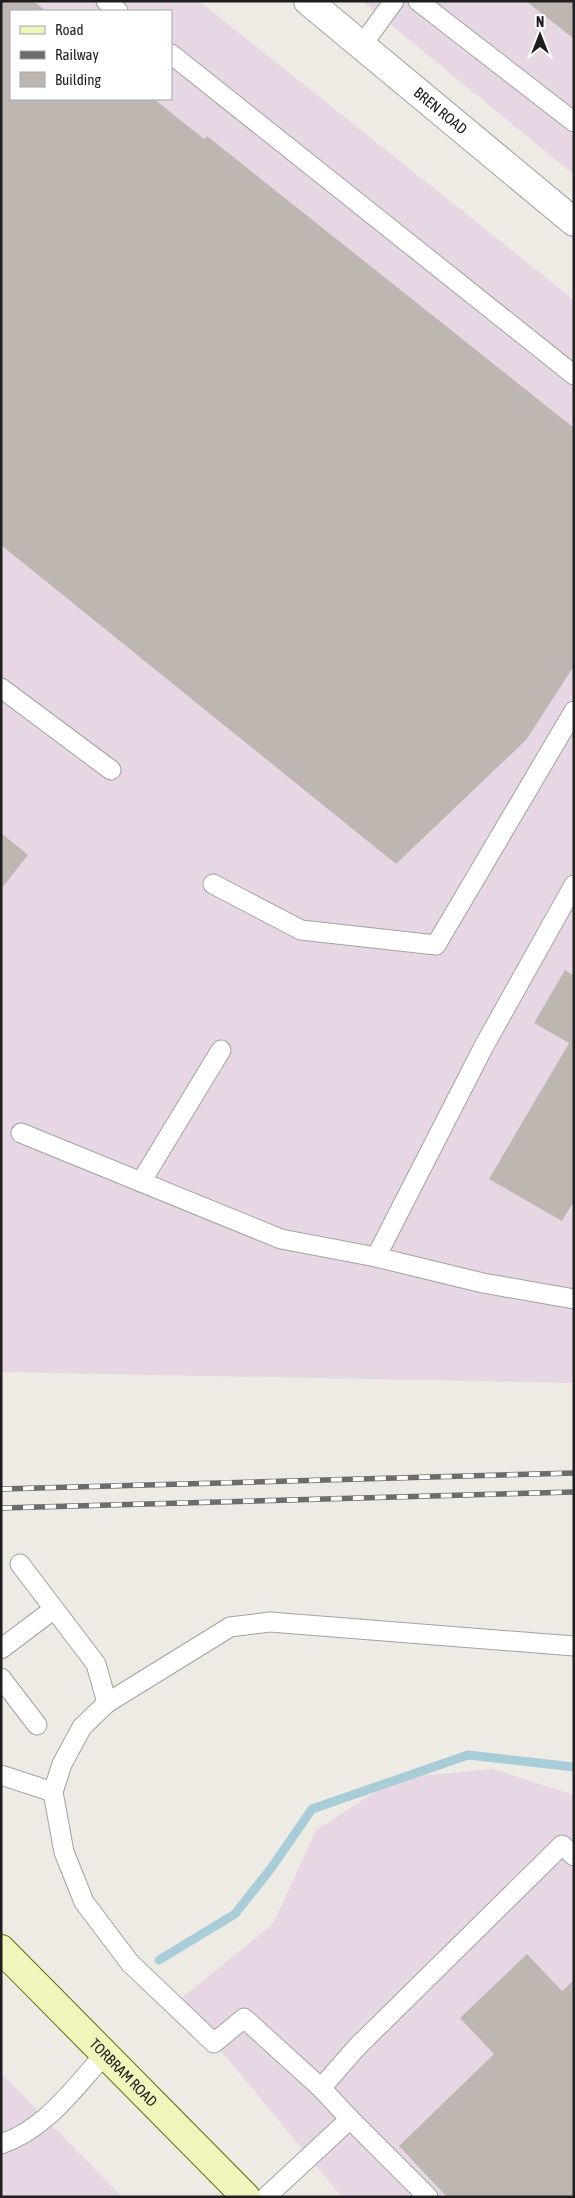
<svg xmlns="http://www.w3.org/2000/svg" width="575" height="2198" viewBox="0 0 575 2198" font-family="'Asap Condensed',sans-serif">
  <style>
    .industrial { fill: #e7d7e4; fill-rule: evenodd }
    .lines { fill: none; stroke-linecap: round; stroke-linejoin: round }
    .stream { stroke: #a8cdd9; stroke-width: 9 }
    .building { fill: #beb7b1 }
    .lane-casing { stroke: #a2a2a2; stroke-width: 21 }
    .street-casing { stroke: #a2a2a2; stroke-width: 30 }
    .secondary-casing { stroke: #626e0c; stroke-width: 30 }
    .lane { stroke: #fff; stroke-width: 19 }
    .street { stroke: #fff; stroke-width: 28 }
    .secondary { stroke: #f2f5bb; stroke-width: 28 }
    .rail-casing { stroke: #6c6c6c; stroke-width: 5.5 }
    .rail { stroke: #fff; stroke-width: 4; stroke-dasharray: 11; stroke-linecap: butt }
    .labels { text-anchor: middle; stroke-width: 5; stroke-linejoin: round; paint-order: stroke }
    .street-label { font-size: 15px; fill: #1e1e1e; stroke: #fff }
  </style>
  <rect width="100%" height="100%" fill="#eeebe4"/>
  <g class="industrial">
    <path d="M1 1H199L574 300V1383L1 1372ZM11 11H171V99H11Z"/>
    <path d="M362 1H574V175Z"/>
    <path d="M493 1769 574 1795V2197H342L179 2000 273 1924 316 1830 397 1778Z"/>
    <path d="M1 2073 122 2197H1Z"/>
  </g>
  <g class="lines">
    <path class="stream" d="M159 1960 235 1914 272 1867 312 1809 468 1755 574 1767"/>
  </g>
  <g class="building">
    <path d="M1 1H33L46 11H11V99H154L204 139 207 136 574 428V666L526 740 396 864 1 545Z"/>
    <path d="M526 1H574V39Z"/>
    <path d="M1 833 28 855 1 889Z"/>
    <path d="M565 970 574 976V1201L562 1221 489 1179 569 1043 534 1023Z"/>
    <path d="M527 1954 562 1991 574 1980V2197H447L399 2146 494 2054 460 2018Z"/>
  </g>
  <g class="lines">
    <defs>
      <g id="lane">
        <path d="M106 1 118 11"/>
        <path d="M418 1 574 122"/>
        <path d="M362 45 394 1"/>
        <path d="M171 54 574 375"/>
        <path d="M1 688 111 770"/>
        <path d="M213 884 301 930 436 945 574 711"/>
        <path d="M21 1133 281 1239 376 1257 484 1046 574 885"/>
        <path d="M141 1182 221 1050"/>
        <path d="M376 1257 483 1283 574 1299"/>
        <path d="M20 1564 96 1664 107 1703 82 1727 62 1764 53 1792 64 1852 84 1902 130 1963 214 2043 244 2018 321 2088 350 2119 266 2197"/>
        <path d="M1 1649 54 1609"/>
        <path d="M1 1678 37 1725"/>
        <path d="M107 1703 230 1627 270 1622 574 1646"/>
        <path d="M1 1775 53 1792"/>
        <path d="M321 2088 357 2047 562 1845 574 1856"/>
        <path d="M350 2119 428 2197"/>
        <path d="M1 2144C46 2129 74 2088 105 2054"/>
      </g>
      <g id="street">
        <path id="s1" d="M308 1 574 222"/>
      </g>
      <g id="secondary">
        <path id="s2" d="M1 1949 246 2197"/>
      </g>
    </defs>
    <use href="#lane" class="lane-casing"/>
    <use href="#street" class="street-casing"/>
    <use href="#secondary" class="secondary-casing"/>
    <use href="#lane" class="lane"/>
    <use href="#street" class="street"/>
    <use href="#secondary" class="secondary"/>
    <defs>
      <g id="rail">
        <path d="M1 1489 574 1473"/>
        <path d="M1 1508 574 1492"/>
      </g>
    </defs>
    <use href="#rail" class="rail-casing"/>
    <use href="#rail" class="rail"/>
  </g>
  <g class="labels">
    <g class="street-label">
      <text dy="5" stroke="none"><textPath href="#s1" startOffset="172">BREN ROAD</textPath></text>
      <text dy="5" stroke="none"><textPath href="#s2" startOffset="174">TORBRAM ROAD</textPath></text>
    </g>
  </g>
  <rect width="575" height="2198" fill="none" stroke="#1e1e1e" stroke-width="5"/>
  <rect x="10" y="10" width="162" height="90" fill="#ffffff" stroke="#a5a5a5"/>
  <rect x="20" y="26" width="25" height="8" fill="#f2f5bb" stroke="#a5a5a5"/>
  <text x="55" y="35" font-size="15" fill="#1e1e1e">Road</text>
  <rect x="20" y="51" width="25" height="8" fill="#6c6c6c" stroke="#a5a5a5"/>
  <text x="55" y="60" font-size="15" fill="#1e1e1e">Railway</text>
  <rect x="20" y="72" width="25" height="15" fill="#beb7b1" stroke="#a5a5a5"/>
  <text x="55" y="85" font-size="15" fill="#1e1e1e">Building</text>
  <g transform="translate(540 35)" stroke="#ffffff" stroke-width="4" paint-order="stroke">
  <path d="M0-4L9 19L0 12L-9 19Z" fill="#1e1e1e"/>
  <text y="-8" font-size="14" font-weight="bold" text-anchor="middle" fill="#1e1e1e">N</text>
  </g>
</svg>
